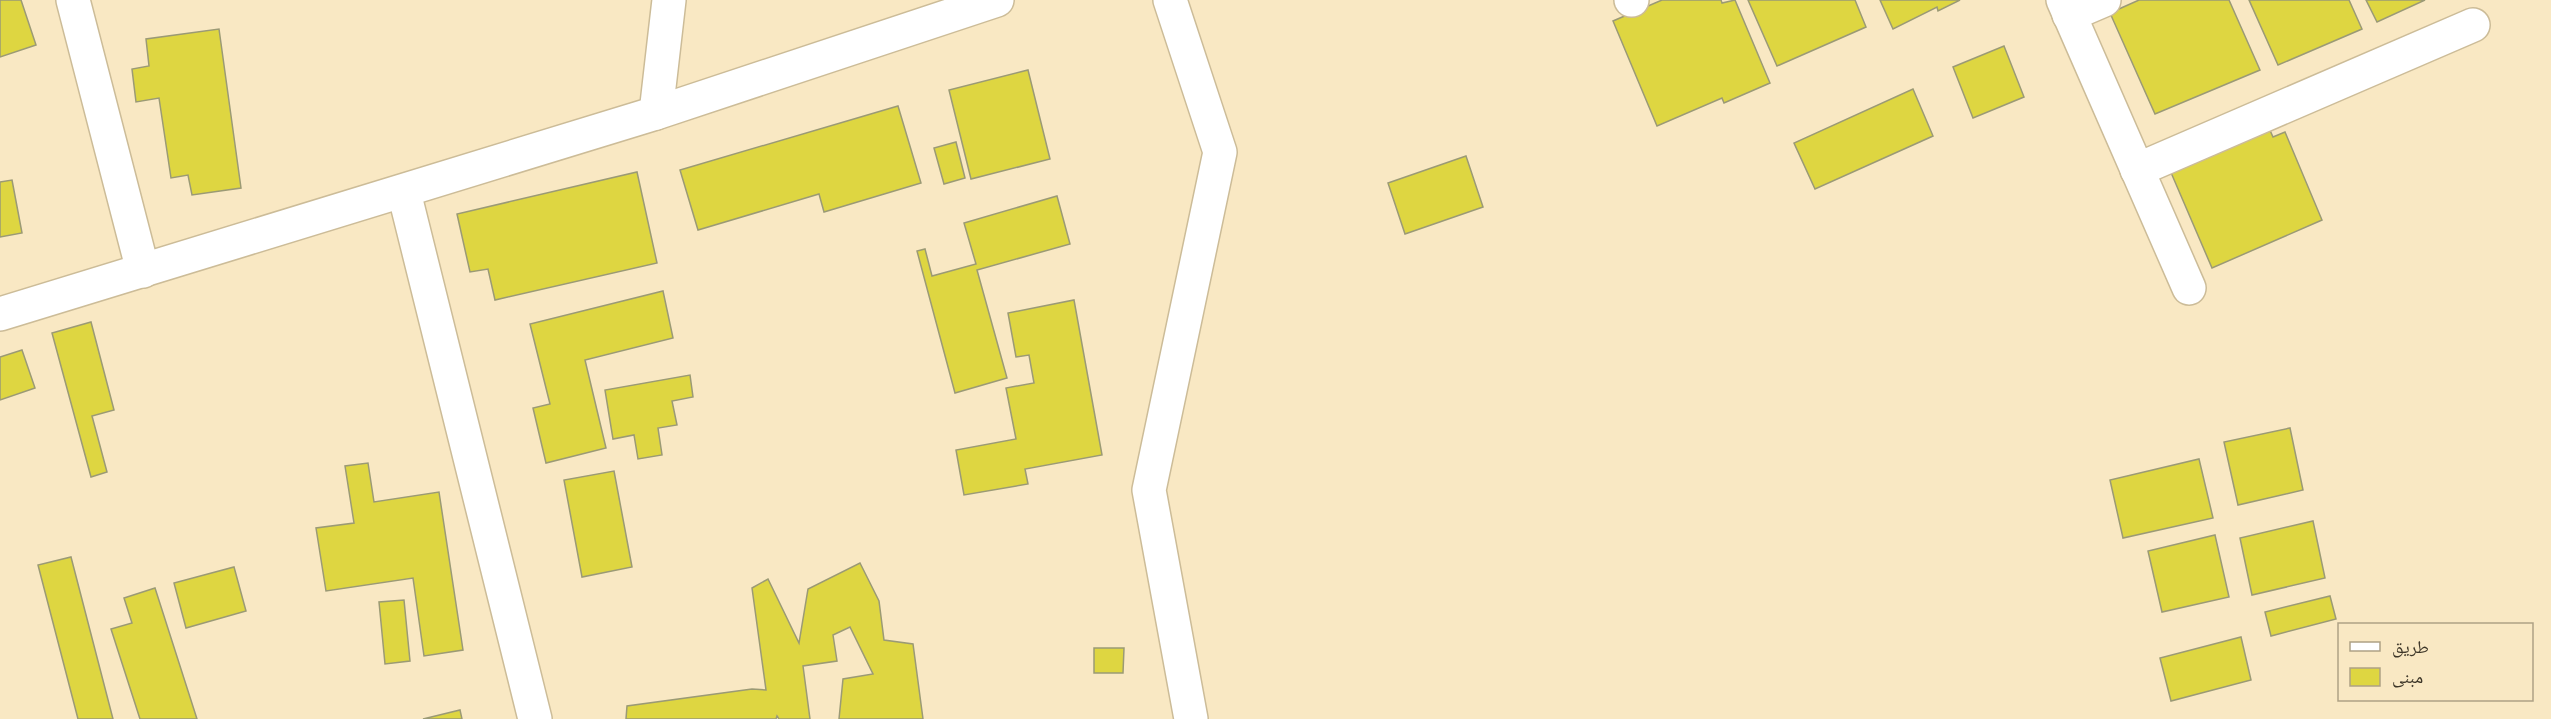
<svg xmlns="http://www.w3.org/2000/svg" width="2551" height="719" viewBox="0 0 2551 719" font-family="'Golos Text','Noto Naskh Arabic',sans-serif">
  <style>
    .building { fill: #ded641; stroke: #9b9a75; stroke-width: 1.5 }
    .lines { fill: none; stroke-linecap: round; stroke-linejoin: round }
    .street-casing { stroke: #ccbc98; stroke-width: 36 }
    .street { stroke: #fff; stroke-width: 33 }
  </style>
  <rect width="100%" height="100%" fill="#f9e8c3"/>
  <g class="building">
    <path d="M0 0H21L36 45 0 57Z"/>
    <path d="M1662 0H1721L1722 3 1735 0 1770 83 1724 103 1722 98 1657 126 1613 21Z"/>
    <path d="M1748 0H1855L1866 27 1777 66Z"/>
    <path d="M1880 0H1960L1938 11 1937 7 1893 29Z"/>
    <path d="M2139 0H2229L2260 70 2155 114 2110 13Z"/>
    <path d="M2249 0H2349L2362 29 2278 65Z"/>
    <path d="M2366 0H2425L2377 22Z"/>
    <path d="M219 29 241 188 192 195 188 175 171 178 159 98 136 102 132 69 149 66 146 39Z"/>
    <path d="M2004 46 2024 97 1973 118 1953 67Z"/>
    <path d="M1028 70 1050 159 971 179 949 90Z"/>
    <path d="M1913 89 1933 136 1815 189 1794 143Z"/>
    <path d="M898 106 921 183 824 212 819 194 698 230 680 170Z"/>
    <path d="M2261 110 2273 137 2285 132 2322 220 2212 268 2163 154Z"/>
    <path d="M956 142 965 178 944 184 934 148Z"/>
    <path d="M1466 156 1483 207 1405 234 1388 183Z"/>
    <path d="M637 172 657 263 495 300 488 269 470 272 457 214Z"/>
    <path d="M12 180 22 233 0 237V182Z"/>
    <path d="M1057 196 1070 244 977 270 1007 378 955 393 917 251 925 249 932 276 976 264 964 223Z"/>
    <path d="M663 291 673 338 585 360 606 448 546 463 533 408 550 404 530 324Z"/>
    <path d="M1074 300 1102 455 1025 469 1028 484 964 495 956 450 1016 439 1006 388 1034 383 1029 355 1016 357 1008 313Z"/>
    <path d="M91 322 114 410 92 416 107 472 91 477 52 333Z"/>
    <path d="M22 350 35 388 0 400V357Z"/>
    <path d="M690 375 693 397 672 401 677 425 658 428 662 455 638 459 634 435 613 439 605 390Z"/>
    <path d="M2290 428 2303 490 2238 505 2224 442Z"/>
    <path d="M2199 459 2213 518 2123 538 2110 480Z"/>
    <path d="M368 463 374 502 439 492 463 650 424 656 413 578 326 591 316 528 354 523 345 466Z"/>
    <path d="M614 471 632 567 582 577 564 480Z"/>
    <path d="M2313 521 2325 578 2252 595 2240 538Z"/>
    <path d="M2215 535 2229 597 2162 612 2148 551Z"/>
    <path d="M71 557 113 719H78L38 565Z"/>
    <path d="M860 563 879 601 884 640 913 644 923 719H839L843 679 873 674 850 627 833 635 837 661 803 666 810 719H779L777 716 776 719H626L627 706 752 689 766 690 752 588 768 579 799 643 808 589Z"/>
    <path d="M234 567 246 611 186 628 174 583Z"/>
    <path d="M155 588 197 719H140L111 629 132 623 124 598Z"/>
    <path d="M2330 596 2336 619 2271 636 2265 612Z"/>
    <path d="M404 600 410 661 385 664 379 602Z"/>
    <path d="M2241 637 2251 680 2171 701 2160 658Z"/>
    <path d="M1094 648H1124L1123 673H1094Z"/>
    <path d="M460 710 462 719H423Z"/>
  </g>
  <g class="lines">
    <defs>
      <g id="street">
        <path d="M73 0 143 271"/>
        <path d="M1170 0 1220 152 1149 490 1191 719"/>
        <path d="M1631 0H1632"/>
        <path d="M2063 0 2189 288"/>
        <path d="M2069 15 2104 0"/>
        <path d="M656 113 997 0"/>
        <path d="M2137 170 2473 25"/>
        <path d="M404 192 535 719"/>
        <path d="M0 314 656 113 669 0"/>
      </g>
    </defs>
    <use href="#street" class="street-casing"/>
    <use href="#street" class="street"/>
  </g>
  <rect x="2338" y="623" width="195" height="78" fill="#f9e8c3" stroke="#aea185" stroke-width="1.5"/>
  <rect x="2350" y="642" width="30" height="9" fill="#ffffff" stroke="#aea185" stroke-width="1.5"/>
  <text x="2392" y="653" font-size="18" fill="#3d3628">طريق</text>
  <rect x="2350" y="668" width="30" height="18" fill="#ded641" stroke="#aea185" stroke-width="1.5"/>
  <text x="2392" y="683" font-size="18" fill="#3d3628">مبنى</text>
</svg>
